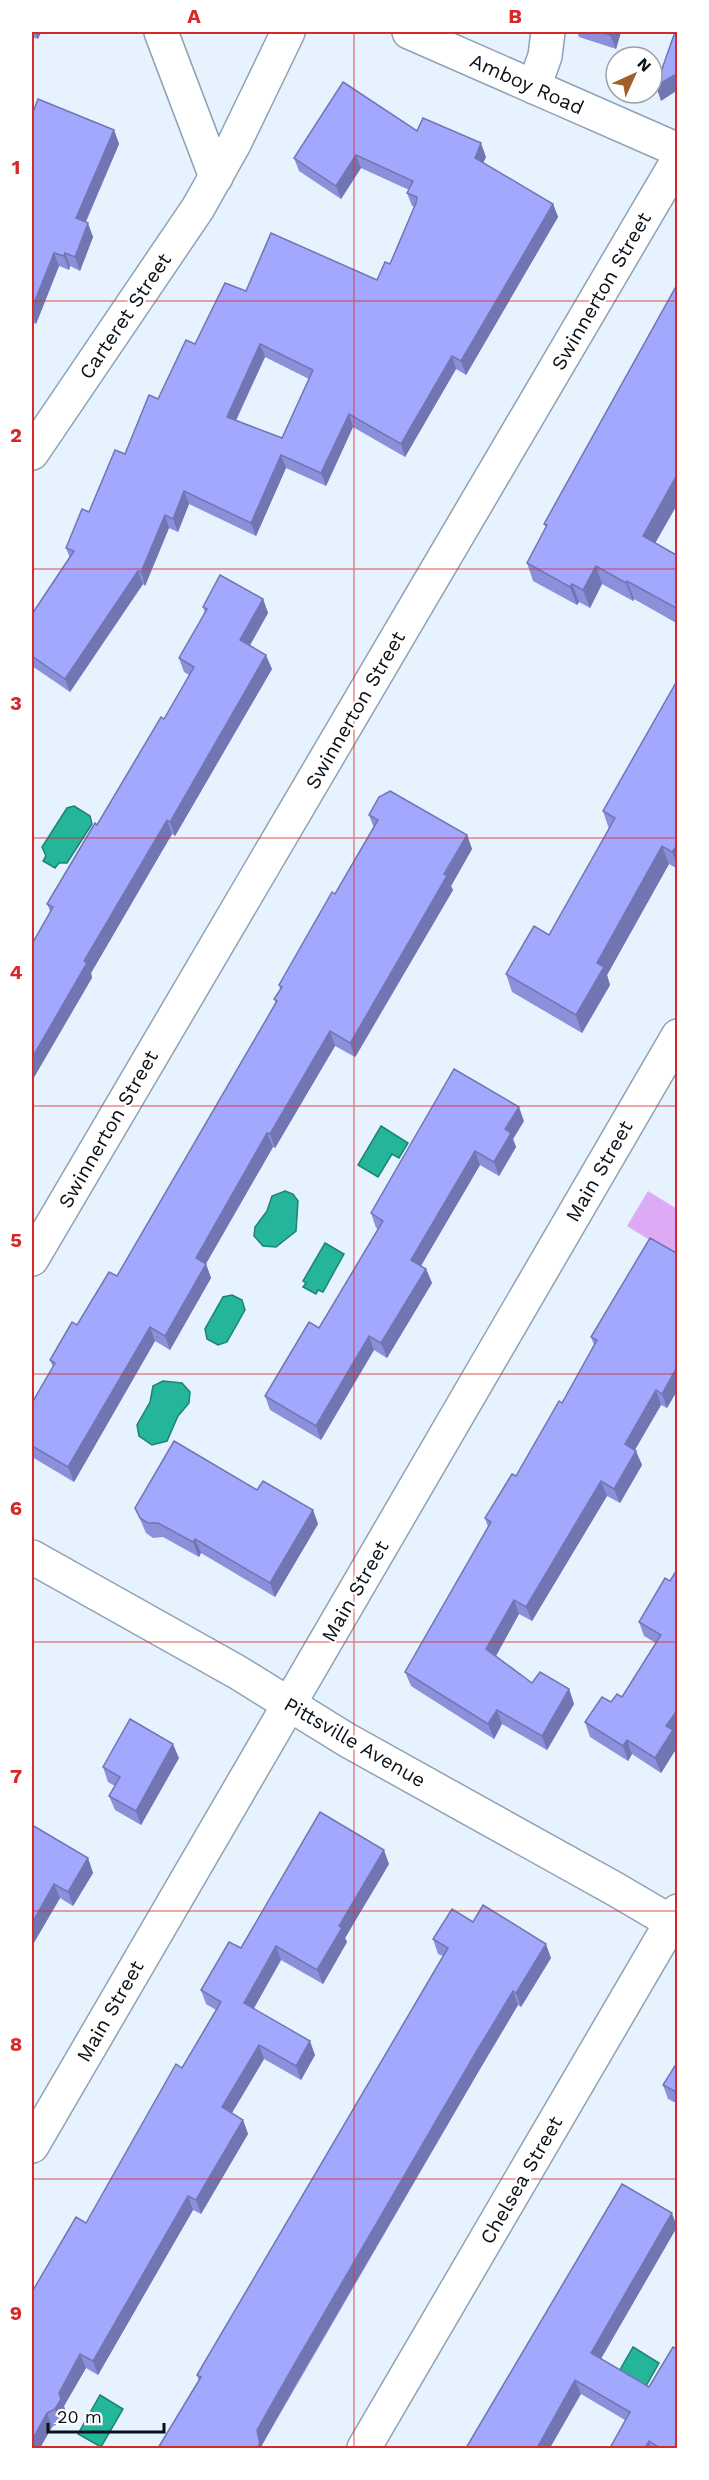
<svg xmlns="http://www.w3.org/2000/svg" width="709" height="2480" viewBox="0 0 709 2480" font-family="'Work Sans',sans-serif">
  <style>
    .green { fill: #ddabf6 }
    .water { fill: #24b59a; stroke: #1c8473; stroke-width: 1.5 }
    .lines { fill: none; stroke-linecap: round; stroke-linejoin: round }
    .minor-casing { stroke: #8ea2b4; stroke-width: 36 }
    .tertiary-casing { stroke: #8ea2b4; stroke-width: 36 }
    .minor { stroke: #fff; stroke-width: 33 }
    .tertiary { stroke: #fff; stroke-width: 33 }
    .wall { fill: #8a90da; fill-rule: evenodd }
    .shaded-wall { fill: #7176b2 }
    .building { fill: #a1a8fe; stroke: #7176b2; stroke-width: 1.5; fill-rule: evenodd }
    .grid { fill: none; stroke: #d62828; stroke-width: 1.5; stroke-opacity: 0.55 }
    .labels { text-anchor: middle; stroke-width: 4.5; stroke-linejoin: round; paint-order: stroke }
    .street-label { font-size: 20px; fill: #0a1117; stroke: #fff }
    .neatline { fill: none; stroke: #d62828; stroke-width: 2 }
    .grid-label { font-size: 20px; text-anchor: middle; font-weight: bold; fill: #d62828 }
  </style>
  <rect width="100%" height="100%" fill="#e6f3ff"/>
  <path class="green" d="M648 1191 677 1209V1257L627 1226Z"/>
  <g class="water">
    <path d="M74 806 90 816 92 824 67 863H59L55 868 43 861 46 856 42 847 67 808Z"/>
    <path d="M381 1126 408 1143 399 1158 392 1154 378 1177 358 1165Z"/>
    <path d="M285 1191 293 1194 298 1201 296 1231 276 1247 263 1246 254 1236 255 1227 267 1211 272 1196Z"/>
    <path d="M325 1243 344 1254 323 1292 318 1290 316 1294 303 1287 306 1283 303 1281Z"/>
    <path d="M232 1295 242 1300 245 1310 227 1342 218 1345 207 1339 205 1329 223 1297Z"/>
    <path d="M163 1381 182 1383 190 1392 189 1403 178 1416 167 1441 152 1445 139 1436 137 1425 150 1402 153 1386Z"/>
    <path d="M633 2347 659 2363 629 2416 602 2401Z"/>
    <path d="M100 2395 123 2409 101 2447 78 2434Z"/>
  </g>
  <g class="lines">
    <defs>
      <g id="minor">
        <path d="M161 32 216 177"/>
        <path d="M534 87 545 56 548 32"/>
        <path d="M32 453 198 208 234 144 288 32"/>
        <path d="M32 1259 678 160"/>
        <path d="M32 1557 237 1672 347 1740 615 1889 678 1926"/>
        <path d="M32 2146 678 1036"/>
        <path d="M364 2448 678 1911"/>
      </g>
      <path id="tertiary" d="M409 32 678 150"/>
    </defs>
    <use href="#minor" class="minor-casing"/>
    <use href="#tertiary" class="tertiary-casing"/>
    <use href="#minor" class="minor"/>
    <use href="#tertiary" class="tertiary"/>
  </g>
  <g class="wall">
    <path d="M32 32H41L38 39 32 37Z"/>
    <path d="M577 32H621L616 49 579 37Z"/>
    <path d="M32 115 114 130 119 144 86 222 93 237 80 271 70 266 69 270 59 266 36 324 32 322Z"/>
    <path d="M417 131 486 157 483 163 553 204 558 217 466 375 456 369 405 457 353 427 326 486 286 468 256 536 189 504 178 532 169 528 145 586 143 584 70 692 32 666V614L70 558 66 548 125 454 158 399 195 344 246 291 377 280 390 264 415 207 412 206 407 193 409 190 361 168 341 199 299 171 294 158ZM265 357 309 379 282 438 236 421Z"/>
    <path d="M678 283V503L655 543 678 556V624L634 599 633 601 602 584 590 608 579 602 577 605 533 581 527 563 546 528 544 524Z"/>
    <path d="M263 599 268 613 250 645 272 669 175 836 172 834 91 973 92 978 50 911 47 904 164 719 189 675 184 672 179 658 205 613 203 607Z"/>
    <path d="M678 679V869L669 864 607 975 610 985 582 1033 512 992 506 974 549 935 609 829 603 811Z"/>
    <path d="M369 815 467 835 472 849 451 886 453 890 356 1056 355 1057 335 1046 275 1148 273 1147 206 1264 211 1278 170 1350 155 1341 74 1482 32 1457V1403L53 1367 50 1360 77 1325 117 1276 276 1004 274 999 280 989 279 985 335 894 374 828Z"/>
    <path d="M524 1121 513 1139 516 1147 499 1176 480 1165 421 1266 426 1269 432 1283 387 1358 374 1350 321 1440 270 1410 265 1396 319 1328 378 1229 376 1228 371 1213Z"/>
    <path d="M678 1254V1389L667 1408 661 1405 635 1450 642 1465 620 1503 607 1496 532 1621 519 1614 496 1656 532 1683 569 1689 574 1704 547 1750 502 1724 494 1739 411 1686 405 1672 488 1527 485 1518 516 1476 562 1403 594 1345 591 1337Z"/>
    <path d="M257 1490 313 1510 318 1524 275 1597 201 1553 199 1557 163 1537 153 1538 146 1533 135 1508Z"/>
    <path d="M678 1568V1731L675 1735 678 1742V1746L661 1773 632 1754 628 1761 590 1737 585 1722 611 1702 622 1697 656 1643 644 1636 639 1622 670 1581Z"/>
    <path d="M179 1758 141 1825 115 1810 109 1796 115 1786 108 1782 103 1767Z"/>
    <path d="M32 1825 88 1858 93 1873 73 1906 60 1898 32 1946Z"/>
    <path d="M389 1864 345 1938 347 1942 323 1984 281 1960 254 2008 315 2055 301 2080 264 2059 232 2113 243 2120 248 2134 201 2214 193 2210 98 2375 86 2368 64 2406 66 2413 60 2423 52 2427 40 2448 86 2223 182 2068 216 2010 206 2004 201 1990 241 1948Z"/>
    <path d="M473 1922 551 1958 521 2007 518 2005 480 2069 262 2445 199 2381 197 2375 443 1956 438 1954 433 1939Z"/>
    <path d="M678 2061V2104L668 2099 663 2085Z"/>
    <path d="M677 2227 601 2359 678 2448H610L625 2420 581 2394 466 2448Z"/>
  </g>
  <g class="shaded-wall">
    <path d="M35 32H41L38 39Z"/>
    <path d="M611 32H621L616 49 610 35Z"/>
    <path d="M678 73V90L661 101 656 86Z"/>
    <path d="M114 130 119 144 81 232 76 218Z"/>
    <path d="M481 143 486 157 479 171 475 158Z"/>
    <path d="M356 155 361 168 341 199 336 186Z"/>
    <path d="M553 204 558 217 466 375 461 361Z"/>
    <path d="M88 223 93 237 80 271 75 257Z"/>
    <path d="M54 253 59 266 36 324 32 312V308Z"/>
    <path d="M65 253 70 266 69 270 64 256Z"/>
    <path d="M260 344 265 357 231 430 227 417Z"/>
    <path d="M452 356 456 369 405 457 401 444Z"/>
    <path d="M349 414 353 427 326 486 321 473Z"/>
    <path d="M281 455 286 468 256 536 251 523Z"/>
    <path d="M678 473V503L649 554 643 536Z"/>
    <path d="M184 491 189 504 178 532 173 519Z"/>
    <path d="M165 515 169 528 145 586 141 572Z"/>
    <path d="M596 566 602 584 590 608 583 590Z"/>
    <path d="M138 571 143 584 70 692 65 679Z"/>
    <path d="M627 581 634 599 633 601 626 583Z"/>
    <path d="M572 584 579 602 577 605 570 587Z"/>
    <path d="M263 599 268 613 245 654 240 640Z"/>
    <path d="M266 655 272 669 175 836 170 822Z"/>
    <path d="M167 820 172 834 91 973 92 978 32 1081V1058L84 961Z"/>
    <path d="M467 835 472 849 451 886 453 890 355 1057 350 1043Z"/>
    <path d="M678 844V867L672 852Z"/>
    <path d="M662 846 669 864 607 975 610 985 582 1033 576 1015 597 963Z"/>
    <path d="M330 1031 335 1046 275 1148 270 1134Z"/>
    <path d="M519 1107 524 1121 513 1139 516 1147 499 1176 494 1162 505 1129Z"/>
    <path d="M267 1133 273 1147 201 1272 196 1258Z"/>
    <path d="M475 1151 480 1165 416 1274 411 1260Z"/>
    <path d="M206 1264 211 1278 170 1350 165 1336Z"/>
    <path d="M426 1269 432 1283 387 1358 381 1343Z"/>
    <path d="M150 1327 155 1341 74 1482 68 1467Z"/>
    <path d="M369 1336 374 1350 321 1440 316 1426Z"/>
    <path d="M678 1365V1389L667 1408 662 1394Z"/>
    <path d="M656 1390 661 1405 630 1458 625 1444Z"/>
    <path d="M636 1451 642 1465 620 1503 614 1489Z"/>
    <path d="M601 1481 607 1496 532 1621 526 1607Z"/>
    <path d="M313 1510 318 1524 275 1597 270 1583Z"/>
    <path d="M195 1539 201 1553 199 1557 193 1542Z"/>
    <path d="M514 1600 519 1614 492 1663 486 1649Z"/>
    <path d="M569 1689 574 1704 547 1750 542 1736Z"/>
    <path d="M678 1709V1731L675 1735 678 1742V1746L661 1773 655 1758 666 1726Z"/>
    <path d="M497 1710 502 1724 494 1739 488 1724Z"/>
    <path d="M627 1740 632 1754 628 1761 623 1746Z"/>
    <path d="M173 1744 179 1758 141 1825 136 1811Z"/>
    <path d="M384 1850 389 1864 345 1938 347 1942 323 1984 317 1970 339 1926Z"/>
    <path d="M88 1858 93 1873 73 1906 68 1892Z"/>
    <path d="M54 1884 60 1898 32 1946V1923Z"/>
    <path d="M546 1944 551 1958 521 2007 516 1993Z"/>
    <path d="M276 1946 281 1960 249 2017 244 2003Z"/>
    <path d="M513 1991 518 2005 480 2069 295 2386 262 2445 263 2448H257V2430L475 2054Z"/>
    <path d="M310 2041 315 2055 301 2080 296 2066Z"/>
    <path d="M259 2045 264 2059 227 2121 222 2107Z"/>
    <path d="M243 2120 248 2134 201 2214 196 2200Z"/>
    <path d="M188 2196 193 2210 98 2375 93 2361Z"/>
    <path d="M672 2213 677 2227 596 2367 591 2353Z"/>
    <path d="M80 2354 86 2368 64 2406 66 2413 60 2423 55 2409 59 2393Z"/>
    <path d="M575 2380 581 2394 550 2448H537Z"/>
    <path d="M47 2413 52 2427 40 2448H32V2440Z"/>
    <path d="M649 2441 651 2448H645Z"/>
  </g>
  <g class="building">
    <path d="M600 32H611L610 35Z"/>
    <path d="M675 32H678V73L656 86Z"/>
    <path d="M343 82 417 131 423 118 481 143 475 158 553 204 461 361 452 356 401 444 349 414 321 473 281 455 251 523 184 491 173 519 165 515 141 572 138 571 65 679 32 656V614L74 551 66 548 82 509 89 512 115 450 125 454 149 395 158 399 186 340 195 344 225 283 246 291 271 233 377 280 385 262 390 264 416 203 417 197 407 193 413 181 356 155 336 186 294 158ZM260 344 313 370 282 438 227 417Z"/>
    <path d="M38 99 114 130 76 218 88 223 75 257 65 253 64 256 54 253 32 308V115Z"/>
    <path d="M678 283V473L643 536 678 556V609L627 581 626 583 596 566 583 590 572 584 570 587 527 563 547 525 544 524Z"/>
    <path d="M220 575 263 599 240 640 266 655 170 822 167 820 84 961 87 963 32 1058V944L53 907 47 904 95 823 97 825 161 717 164 719 194 667 179 658 207 609 203 607Z"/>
    <path d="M678 679V844L672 852 662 846 597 963 604 967 576 1015 506 974 534 926 549 935 615 818 603 811Z"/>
    <path d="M390 791 467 835 444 874 447 876 351 1042 350 1043 330 1031 270 1134 267 1133 196 1258 206 1264 165 1336 150 1327 68 1467 32 1446V1403L55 1363 50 1360 72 1322 77 1325 109 1272 117 1276 277 1001 274 999 282 987 279 985 332 892 335 894 378 820 369 815 379 797Z"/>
    <path d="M454 1069 519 1107 505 1129 511 1133 494 1162 475 1151 411 1260 426 1269 381 1343 369 1336 316 1426 265 1396 309 1322 319 1328 383 1221 371 1213Z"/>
    <path d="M650 1238 678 1254V1365L662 1394 656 1390 625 1444 636 1451 614 1489 601 1481 526 1607 514 1600 486 1649 532 1683 540 1672 569 1689 542 1736 497 1710 488 1724 405 1672 491 1522 485 1518 512 1474 516 1476 559 1401 562 1403 597 1340 591 1337Z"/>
    <path d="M174 1441 257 1490 263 1481 313 1510 270 1583 195 1539 193 1542 158 1523H148L140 1518 135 1508Z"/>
    <path d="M678 1568V1709L666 1726 673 1730 655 1758 627 1740 623 1746 585 1722 602 1697 611 1702 617 1694 622 1697 661 1635 639 1622 665 1578 670 1581Z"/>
    <path d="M130 1719 173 1744 136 1811 109 1796 120 1777 103 1767Z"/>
    <path d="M320 1812 384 1850 339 1926 342 1928 317 1970 276 1946 244 2003 310 2041 296 2066 259 2045 222 2107 243 2120 196 2200 188 2196 93 2361 80 2354 59 2393 61 2399 55 2409 47 2413 32 2440V2292L76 2217 86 2223 176 2064 182 2068 221 2002 201 1990 229 1942 241 1948Z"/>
    <path d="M32 1825 88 1858 68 1892 54 1884 32 1923Z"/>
    <path d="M483 1905 546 1944 516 1993 513 1991 475 2054 290 2372 257 2430 260 2444 257 2448H158L201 2377 197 2375 448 1948 433 1939 452 1909 473 1922Z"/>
    <path d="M678 2061V2093L663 2085Z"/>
    <path d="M622 2184 672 2213 591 2353 649 2387 673 2347 678 2350V2448H660L649 2441 645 2448H610L630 2412 575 2380 537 2448H466Z"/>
  </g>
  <path class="grid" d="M354 32V2448M32 301H678M32 569H678M32 838H678M32 1106H678M32 1374H678M32 1642H678M32 1911H678M32 2179H678"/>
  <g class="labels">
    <g class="street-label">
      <text transform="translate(527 84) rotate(24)" y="7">Amboy Road</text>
      <text transform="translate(601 291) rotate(-60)" y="7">Swinnerton Street</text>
      <text transform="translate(125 316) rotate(-56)" y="7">Carteret Street</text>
      <text transform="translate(355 710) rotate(-60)" y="7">Swinnerton Street</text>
      <text transform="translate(108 1129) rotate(-60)" y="7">Swinnerton Street</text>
      <text transform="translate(599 1171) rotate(-60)" y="7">Main Street</text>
      <text transform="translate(355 1591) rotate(-60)" y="7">Main Street</text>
      <text transform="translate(355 1742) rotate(30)" y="7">Pittsville Avenue</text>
      <text transform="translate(110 2011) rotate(-60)" y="7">Main Street</text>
      <text transform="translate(521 2180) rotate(-60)" y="7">Chelsea Street</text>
    </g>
  </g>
  <rect width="709" height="2480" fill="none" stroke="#ffffff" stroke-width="66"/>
  <g transform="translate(634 75) rotate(45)"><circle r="28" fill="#ffffff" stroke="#9da0a2" stroke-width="1.5"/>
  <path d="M0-4.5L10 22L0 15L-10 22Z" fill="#a1602a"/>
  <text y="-9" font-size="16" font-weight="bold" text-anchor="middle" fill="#0a1117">N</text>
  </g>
  <path d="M48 2423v9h116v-9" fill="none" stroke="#0a1117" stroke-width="3"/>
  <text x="57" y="2423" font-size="18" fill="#0a1117" stroke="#ffffff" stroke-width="4.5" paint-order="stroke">20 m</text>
  <rect x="33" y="33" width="643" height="2414" class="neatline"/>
  <g class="grid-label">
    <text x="194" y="23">A</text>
    <text x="515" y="23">B</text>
    <text x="16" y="174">1</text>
    <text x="16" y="442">2</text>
    <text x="16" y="710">3</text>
    <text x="16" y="979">4</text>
    <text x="16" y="1247">5</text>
    <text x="16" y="1515">6</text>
    <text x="16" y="1783">7</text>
    <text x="16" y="2051">8</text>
    <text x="16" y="2320">9</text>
  </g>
</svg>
